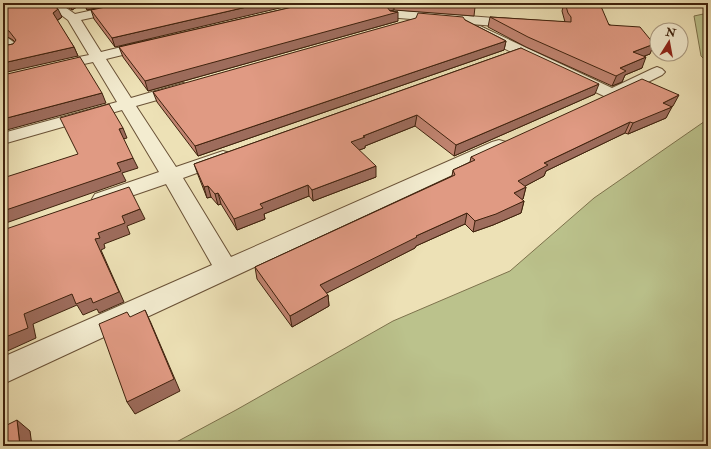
<svg xmlns="http://www.w3.org/2000/svg" width="711" height="449" viewBox="0 0 711 449" font-family="'IM FELL Double Pica',serif">
  <style>
    .green { fill: #bbc28c; stroke: #7d724c }
    .lines { fill: none; stroke-linecap: round; stroke-linejoin: round }
    .minor-casing { stroke: #6a5237; stroke-width: 2 }
    .minor { fill: #f3ecd0; fill-rule: evenodd }
    .wall { fill: #c18471; stroke: #3f220d }
    .shaded-wall { fill: #9d6c5c; stroke: #3f220d }
    .building { fill: #e09a83; stroke: #3f220d }
  </style>
  <rect width="100%" height="100%" fill="#ede1b6"/>
  <filter id="stains"><feTurbulence type="fractalNoise" baseFrequency=".005" numOctaves="4"/><feColorMatrix values="0 0 0 0 .2 0 0 0 0 .09 0 0 0 0 .02 0 0 0 .5 -.17"/></filter>
  <radialGradient id="worn" r=".72"><stop offset=".6" stop-color="#630" stop-opacity="0"/><stop offset="1" stop-color="#630" stop-opacity=".3"/></radialGradient>
  <g class="green">
    <path d="M708 13V63L701 56 694 16Z"/>
    <path d="M708 119V446H169L236 410 393 321 510 271 594 198Z"/>
  </g>
  <g class="lines">
    <defs>
      <g id="minor">
        <path d="M45 3H59L75 14 125 3H148L146 6 81 20 101 52 150 40 155 41 157 44 155 47 106 59 131 98 183 83 189 85 191 88 189 91 136 106 176 167 223 151 230 153 232 157 230 161 183 178 231 257 492 142 499 140 506 142 508 146 506 150 3 384V357L212 265 166 184 102 206 95 204 92 199 95 194 159 172 122 110 3 144V133L117 102 93 62 84 64 79 63 77 60 79 57 89 55 68 20Z"/>
        <path d="M290 3H312L316 6 314 9 310 10 292 6Z"/>
        <path d="M391 10 520 20 525 21 526 24 525 27 520 28 387 17 385 14 387 11Z"/>
        <path d="M480 26 612 88 652 69 657 67 662 69 665 72 662 75 618 97 612 99 606 97 515 54 475 33 473 30 475 27Z"/>
        <path d="M3 36C10 38 15 43 19 49L17 52C11 54 8 52 3 48Z"/>
      </g>
    </defs>
    <use href="#minor" class="minor-casing"/>
    <use href="#minor" class="minor"/>
  </g>
  <g class="wall">
    <path d="M3 3 62 17 57 21 74 47 78 56 8 45 13 44 15 42 13 40 4 35H3Z"/>
    <path d="M61 3H118L87 10 83 3 72 10Z"/>
    <path d="M125 3 115 47 94 19 91 10Z"/>
    <path d="M310 3H472V4L475 7 474 16 394 10 390 11 398 21 148 91 123 57 119 47Z"/>
    <path d="M564 3H580L650 54 644 56 642 68 625 75 622 82 612 86 526 47 488 27 490 17 565 22 562 11Z"/>
    <path d="M465 20 506 41 504 50 198 156 157 102 153 92Z"/>
    <path d="M521 48 595 94 454 156 415 126 365 146V148L359 150 376 177 313 201 309 196 264 214 265 219 237 230 221 204 218 205 211 197 207 198 198 175 194 164Z"/>
    <path d="M673 106 671 107 666 118 628 134 625 133 546 171 544 176 525 186 526 187 523 199H522L524 201 521 213 493 225 473 232 465 224 416 246 415 248 326 293 328 295 329 306 292 327 257 279 255 267 452 176 453 170 470 162 471 157Z"/>
  </g>
  <g class="shaded-wall">
    <path d="M69 3H83L72 10Z"/>
    <path d="M85 3H118L87 10Z"/>
    <path d="M264 3H301L115 47 112 38Z"/>
    <path d="M389 3H394V10L389 11 398 12V21L148 91 145 81 387 7Z"/>
    <path d="M58 9 62 17 56 21 53 13Z"/>
    <path d="M506 41 504 50 198 156 195 146Z"/>
    <path d="M654 44 650 54 628 62 633 52Z"/>
    <path d="M74 47 78 56 3 73V63Z"/>
    <path d="M646 57 642 68 625 75 622 82 612 86 620 68Z"/>
    <path d="M599 84 595 94 454 156 456 145Z"/>
    <path d="M102 93 106 103 3 131V119Z"/>
    <path d="M679 95 673 106 664 110 672 107 666 118 628 134 633 123 663 103Z"/>
    <path d="M417 115 415 126 365 146V148L351 153V142L363 136Z"/>
    <path d="M630 122 625 133 546 171 544 176 514 192 518 181 544 163Z"/>
    <path d="M123 128 127 138 123 139 119 129Z"/>
    <path d="M133 158 138 168 122 173 126 181 3 224V211L117 163Z"/>
    <path d="M376 166V177L313 201 312 190Z"/>
    <path d="M308 185 309 196 264 214 265 219 237 230 234 219 260 204Z"/>
    <path d="M208 186 211 197 207 198 204 187Z"/>
    <path d="M526 187 523 199 511 205 514 193Z"/>
    <path d="M218 193 221 204 218 205 215 194Z"/>
    <path d="M524 201 521 213 493 225 473 232 475 221Z"/>
    <path d="M140 209 145 219 127 226 130 234 104 244 105 248 101 250 124 302 99 313 97 309 83 315 77 305 33 324 36 338 3 353V338L24 314 95 239 98 233 122 216Z"/>
    <path d="M467 213 465 224 416 246 415 248 321 296 320 285 416 236Z"/>
    <path d="M328 295 329 306 292 327 290 316Z"/>
    <path d="M145 310 151 323 180 391 135 414 127 402Z"/>
    <path d="M17 420 30 431 32 446H20Z"/>
  </g>
  <g class="building">
    <path d="M3 3H50L58 9 53 13 74 47 3 63V44L8 45 13 44 16 40 9 31 3 28Z"/>
    <path d="M125 3H264L112 38 91 10Z"/>
    <path d="M310 3H389L387 7 390 11 398 12 145 81 119 47Z"/>
    <path d="M419 3H472V4H475V7Z"/>
    <path d="M565 3 600 4 609 25 640 27 654 44 633 52 646 57 620 68 626 71 616 76 528 37 490 17 571 22V17L568 13Z"/>
    <path d="M418 13 463 17 465 20 506 41 195 146 153 92 416 18Z"/>
    <path d="M521 48 599 84 456 145 417 115 363 136 365 137 351 142 376 166 312 190 308 185 260 204 263 208 234 219 218 193 215 194 208 186 204 187 194 164Z"/>
    <path d="M80 57 102 93 3 119V75Z"/>
    <path d="M642 79 679 95 663 103 672 107 633 123 630 122 544 163 548 165 518 181 526 187 514 193 524 201 496 214 475 221 467 213 416 236 417 237 320 285 328 295 290 316 255 267 455 175 453 170 475 160 471 157Z"/>
    <path d="M109 104 123 128 119 129 133 158 117 163 121 171 3 211V178L78 154 60 118Z"/>
    <path d="M129 187 140 209 122 216 125 223 98 233 100 238 95 239 119 292 93 303 91 298 76 304 72 294 24 314 28 328 3 338V230Z"/>
    <path d="M145 310 174 379 127 402 99 324 127 312 130 317Z"/>
    <path d="M17 420 20 446H3V427Z"/>
  </g>
  <rect width="711" height="449" fill="none" stroke="#ede1b6" stroke-width="16"/>
  <rect x="4" y="4" width="703" height="441" fill="none" stroke="#3f220d" stroke-width="2"/>
  <rect x="8" y="8" width="695" height="433" fill="none" stroke="#3f220d"/>
  <g transform="translate(669 42) rotate(11)"><circle r="19" fill="#f3ecd0" stroke="#ab9b82"/>
  <path d="M0-3L7 15L0 10L-7 15Z" fill="#8f2418"/>
  <text y="-6" font-size="11" font-weight="bold" text-anchor="middle" fill="#3f220d">N</text>
  </g>
  <rect width="100%" height="100%" filter="url(#stains)"/>
  <rect width="100%" height="100%" fill="url(#worn)"/>
</svg>
